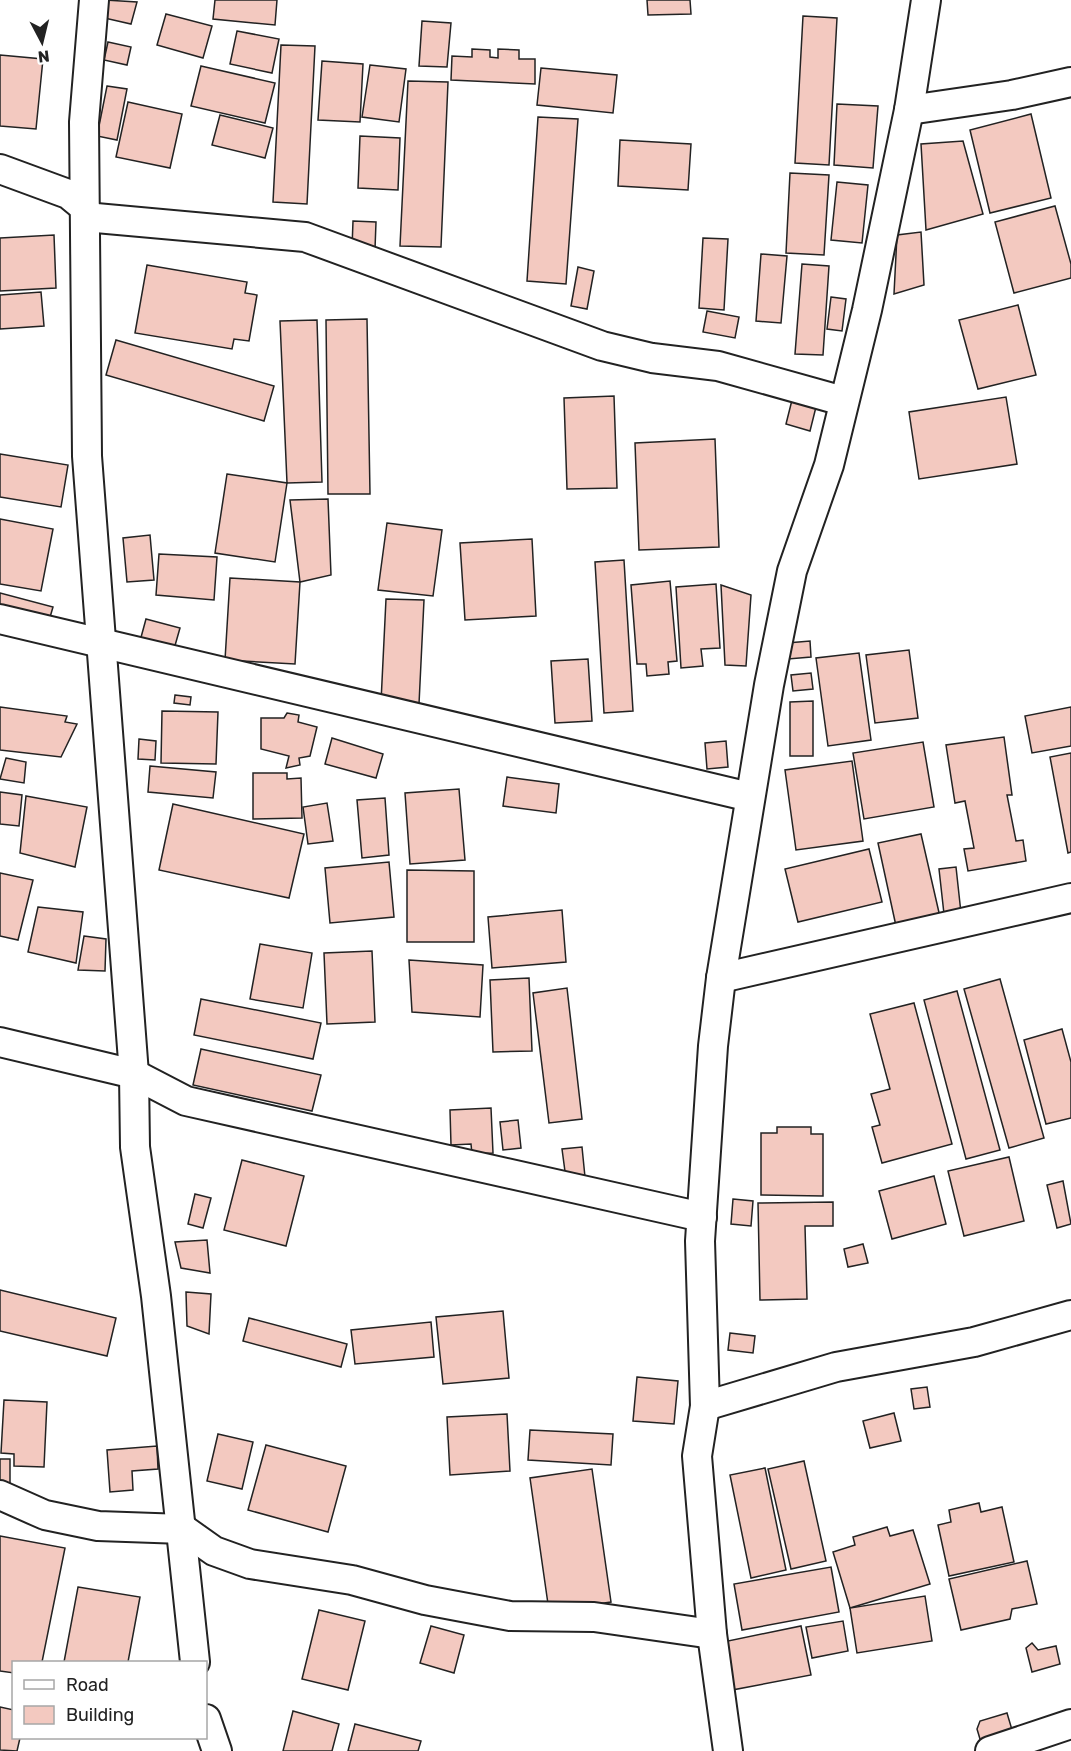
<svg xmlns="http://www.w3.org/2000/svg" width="1071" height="1751" viewBox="0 0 1071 1751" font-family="Rubik,sans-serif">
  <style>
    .building { fill: #f3c9c0; stroke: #222; stroke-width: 1.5 }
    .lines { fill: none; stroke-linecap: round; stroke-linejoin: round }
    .minor-casing { stroke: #222; stroke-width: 32 }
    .minor { stroke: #fff; stroke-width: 28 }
  </style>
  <rect width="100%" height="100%" fill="#fff"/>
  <g class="building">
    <path d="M105 0 137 2 131 24 100 17Z"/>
    <path d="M215 0H277L275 25 213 19Z"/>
    <path d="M647 0H690L691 14 648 15Z"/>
    <path d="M166 14 212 26 203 58 157 45Z"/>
    <path d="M803 16 837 18 829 165 795 163Z"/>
    <path d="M422 21 451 23 447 67 419 66Z"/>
    <path d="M237 31 279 39 272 73 230 64Z"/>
    <path d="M108 42 131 47 127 65 104 60Z"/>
    <path d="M281 45 315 46 307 204 273 202Z"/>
    <path d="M472 49 490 50V57L498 58V49L519 50V59H535V84L451 80 452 56 472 57Z"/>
    <path d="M0 55 43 59 36 129 0 126Z"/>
    <path d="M322 61 363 64 360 122 318 120Z"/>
    <path d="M370 65 406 69 399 122 362 117Z"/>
    <path d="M201 66 275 83 265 123 191 106Z"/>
    <path d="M541 68 617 75 613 113 537 105Z"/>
    <path d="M408 81 448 82 441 247 400 246Z"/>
    <path d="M107 86 127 89 117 140 97 136Z"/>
    <path d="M128 102 182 114 170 168 116 157Z"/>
    <path d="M837 104 878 106 873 168 834 165Z"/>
    <path d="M1031 114 1051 198 990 213 970 130Z"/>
    <path d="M220 115 273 128 265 158 212 145Z"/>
    <path d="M538 117 578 119 566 284 527 281Z"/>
    <path d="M360 136 400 138 398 190 358 188Z"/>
    <path d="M620 140 691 144 688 190 618 186Z"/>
    <path d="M963 141 983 214 926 230 921 144Z"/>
    <path d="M790 173 829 175 824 255 786 253Z"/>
    <path d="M837 182 868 185 862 243 831 240Z"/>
    <path d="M1055 206 1071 264V278L1014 293 995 222Z"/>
    <path d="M353 221 376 222 375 249 352 248Z"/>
    <path d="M921 232 924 285 894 294 897 235Z"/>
    <path d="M54 235 56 288 0 291V238Z"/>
    <path d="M703 238 728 239 724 310 699 308Z"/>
    <path d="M761 254 787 256 781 323 756 321Z"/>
    <path d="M802 264 829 266 823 355 795 354Z"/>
    <path d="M147 265 247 282 245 293 257 295 249 341 234 339 232 349 135 333Z"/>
    <path d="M578 267 594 271 587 309 571 306Z"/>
    <path d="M41 292 44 326 0 329V295Z"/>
    <path d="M831 297 846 299 842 331 827 329Z"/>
    <path d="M1018 305 1036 375 978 389 959 320Z"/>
    <path d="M707 311 739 317 735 338 703 332Z"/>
    <path d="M367 319 370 494H328L326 320Z"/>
    <path d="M317 320 322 482 287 483 280 321Z"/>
    <path d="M116 340 274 386 264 421 106 375Z"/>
    <path d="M614 396 617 488 567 489 564 398Z"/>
    <path d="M1006 397 1017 464 919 479 909 412Z"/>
    <path d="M792 400 816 407 810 431 786 424Z"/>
    <path d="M715 439 719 547 639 550 635 443Z"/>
    <path d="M0 454 68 465 61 507 0 497Z"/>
    <path d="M227 474 287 483 275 562 215 553Z"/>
    <path d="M328 499 331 575 300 582 290 500Z"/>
    <path d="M0 519 53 529 41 591 0 584Z"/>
    <path d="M387 523 442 530 433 596 378 590Z"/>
    <path d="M150 535 154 580 127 582 123 538Z"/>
    <path d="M532 539 536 616 465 620 460 543Z"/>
    <path d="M159 554 217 557 214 600 156 595Z"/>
    <path d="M624 560 633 711 604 713 595 562Z"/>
    <path d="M230 578 300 582 295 664 225 660Z"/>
    <path d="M670 581 677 661 668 662 669 674 647 676 646 664H637L631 585Z"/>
    <path d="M716 584 720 648 701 649 703 666 681 668 676 587Z"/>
    <path d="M721 585 751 595 746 666 725 665Z"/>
    <path d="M0 593 53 607 48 624 0 612Z"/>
    <path d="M386 599 424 600 419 704 381 702Z"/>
    <path d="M146 619 180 628 174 649 140 641Z"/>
    <path d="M810 641 811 657 788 659 787 643Z"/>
    <path d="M909 650 918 718 875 723 866 655Z"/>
    <path d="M859 653 871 740 828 746 816 658Z"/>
    <path d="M588 659 592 721 555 723 551 661Z"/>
    <path d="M811 673 813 689 793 691 791 675Z"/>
    <path d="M175 695 191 697 190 705 174 703Z"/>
    <path d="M813 701V756H790V702Z"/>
    <path d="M0 707 67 716 65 722 77 724 61 757 0 750Z"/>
    <path d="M1071 707V746L1032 753 1025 716Z"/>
    <path d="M162 711 218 712 216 764 161 763Z"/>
    <path d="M287 713 299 715 298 722 317 727 310 756 299 758 300 765 286 768 289 756 261 749V718H284Z"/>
    <path d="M1004 737 1012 795H1007L1016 841 1023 840 1026 861 968 871 964 849 974 848 965 801 955 803 946 745Z"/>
    <path d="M332 738 383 754 376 778 325 764Z"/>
    <path d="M139 739 156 741 155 760 138 759Z"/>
    <path d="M726 741 728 767 707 769 705 743Z"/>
    <path d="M923 742 934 807 864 819 853 753Z"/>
    <path d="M1071 753V852L1068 853 1050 757Z"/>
    <path d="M6 758 26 762 24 783 0 779Z"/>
    <path d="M852 761 863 841 796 850 785 770Z"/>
    <path d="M150 766 216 772 213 798 148 792Z"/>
    <path d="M253 773H287V779L301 778 302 818 253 819Z"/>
    <path d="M507 777 559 784 556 813 503 806Z"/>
    <path d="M459 789 465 860 410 864 405 793Z"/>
    <path d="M0 792 22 795 19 826 0 824Z"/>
    <path d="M26 796 87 807 75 867 20 853Z"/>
    <path d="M385 798 389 855 362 858 357 800Z"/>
    <path d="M327 803 333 841 308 844 303 807Z"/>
    <path d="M173 804 304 834 289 898 159 870Z"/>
    <path d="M921 834 940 917 896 926 878 843Z"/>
    <path d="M869 849 882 902 798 922 785 869Z"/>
    <path d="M389 862 394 917 330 923 325 868Z"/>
    <path d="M956 867 961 913 944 914 939 869Z"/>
    <path d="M407 870 474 871V942H407Z"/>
    <path d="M0 873 33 880 18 940 0 936Z"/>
    <path d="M38 907 83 912 76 963 28 952Z"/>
    <path d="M562 910 566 962 492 968 488 917Z"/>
    <path d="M84 936 106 939 105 971 78 970Z"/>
    <path d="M260 944 312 953 303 1008 250 999Z"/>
    <path d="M372 951 375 1022 327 1024 324 953Z"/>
    <path d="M409 960 483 965 480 1017 412 1012Z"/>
    <path d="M529 978 532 1051 493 1052 490 980Z"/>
    <path d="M1000 979 1044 1138 1009 1148 964 989Z"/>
    <path d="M567 988 582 1119 549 1123 533 993Z"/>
    <path d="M957 991 1000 1150 966 1159 924 1000Z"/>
    <path d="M201 999 321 1023 313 1059 194 1035Z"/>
    <path d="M914 1003 952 1144 882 1163 872 1127 880 1125 871 1094 890 1089 870 1014Z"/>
    <path d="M1062 1029 1071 1062V1118L1046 1124 1024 1040Z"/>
    <path d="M201 1049 321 1075 312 1111 193 1085Z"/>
    <path d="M491 1108 493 1153 472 1154 471 1144 451 1145 450 1110Z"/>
    <path d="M518 1120 521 1148 503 1150 500 1122Z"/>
    <path d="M777 1127H811V1134H823V1196L761 1195V1133H777Z"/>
    <path d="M582 1147 585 1177 566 1179 562 1149Z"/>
    <path d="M1009 1157 1024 1221 964 1236 948 1171Z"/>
    <path d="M242 1160 304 1176 286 1246 224 1230Z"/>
    <path d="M934 1176 946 1224 892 1239 879 1191Z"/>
    <path d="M1063 1181 1071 1224 1057 1228 1047 1185Z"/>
    <path d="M195 1194 211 1198 203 1228 188 1224Z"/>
    <path d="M733 1199 753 1201 751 1226 731 1224Z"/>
    <path d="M833 1202V1226H805L807 1299 760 1300 758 1203Z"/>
    <path d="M207 1240 210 1273 181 1268 175 1242Z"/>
    <path d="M863 1244 868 1263 848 1267 844 1249Z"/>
    <path d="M0 1290 116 1318 107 1356 0 1331Z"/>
    <path d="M186 1292 211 1294 209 1334 187 1326Z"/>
    <path d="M503 1311 509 1378 443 1384 436 1317Z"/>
    <path d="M249 1318 347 1344 341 1367 243 1341Z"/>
    <path d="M431 1322 434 1357 355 1364 351 1330Z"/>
    <path d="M730 1333 755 1336 753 1353 728 1350Z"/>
    <path d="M637 1377 678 1381 674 1424 633 1421Z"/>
    <path d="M927 1387 930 1407 914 1409 911 1389Z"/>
    <path d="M4 1400 47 1402 44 1467 14 1466V1454L1 1453Z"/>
    <path d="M894 1413 901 1441 870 1448 863 1421Z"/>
    <path d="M507 1414 510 1471 450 1475 447 1417Z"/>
    <path d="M530 1430 613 1434 611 1465 528 1460Z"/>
    <path d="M218 1434 253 1442 242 1489 207 1481Z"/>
    <path d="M266 1445 346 1466 328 1532 248 1510Z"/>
    <path d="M157 1446 158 1469 132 1471 133 1490 110 1492 107 1450Z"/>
    <path d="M0 1459H10V1487L0 1486Z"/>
    <path d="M804 1461 826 1561 791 1569 768 1469Z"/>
    <path d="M765 1468 786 1570 751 1578 730 1475Z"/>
    <path d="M592 1469 611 1602 549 1611 530 1478Z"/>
    <path d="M979 1503 981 1512 1002 1507 1014 1562 949 1576 938 1525 951 1522 949 1510Z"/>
    <path d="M887 1527 890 1536 913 1530 930 1584 850 1608 833 1552 855 1545 853 1537Z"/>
    <path d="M0 1536 65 1548 42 1662H14V1673L0 1671Z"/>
    <path d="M1027 1561 1037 1604 1012 1609 1010 1619 961 1630 949 1579Z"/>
    <path d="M831 1567 839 1612 742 1630 734 1584Z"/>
    <path d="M78 1587 140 1597 128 1662H64Z"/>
    <path d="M925 1596 932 1641 857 1653 850 1608Z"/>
    <path d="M319 1610 365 1621 348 1690 302 1679Z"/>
    <path d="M843 1621 848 1651 812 1658 806 1627Z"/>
    <path d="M431 1626 464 1635 454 1673 420 1663Z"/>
    <path d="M801 1626 811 1675 732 1690 723 1642Z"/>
    <path d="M1032 1643 1038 1650 1056 1646 1060 1664 1032 1672 1026 1648Z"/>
    <path d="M0 1707 14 1710V1738H20L17 1751 0 1750Z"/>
    <path d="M293 1711 339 1724 332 1751H283Z"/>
    <path d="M1007 1713 1015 1740 983 1749 977 1729 980 1721Z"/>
    <path d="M355 1724 421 1741 418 1751H348Z"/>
  </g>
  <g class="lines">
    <defs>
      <g id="minor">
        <path d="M94 0 84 122 87 456 134 1074 135 1147 156 1296 195 1662"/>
        <path d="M909 110 1012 95 1071 82"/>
        <path d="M0 169 68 194 85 208"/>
        <path d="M85 217 305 237 602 346 652 358 718 366 843 401"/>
        <path d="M0 619 750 797"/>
        <path d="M721 978 1071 898"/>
        <path d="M0 1042 134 1074 186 1101 702 1217"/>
        <path d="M705 1406 836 1367 974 1342 1071 1315"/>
        <path d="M0 1495 45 1515 98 1526 183 1529 214 1551 250 1564 352 1580 425 1600 510 1616 594 1617 712 1634"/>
        <path d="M206 1719 217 1751"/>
        <path d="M728 1751 712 1634 697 1456 705 1406 700 1241 713 1046 721 978 769 685 792 571 829 465 867 310 909 110 926 0"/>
        <path d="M990 1751 1071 1724"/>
      </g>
    </defs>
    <use href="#minor" class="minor-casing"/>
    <use href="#minor" class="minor"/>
  </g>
  <rect x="12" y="1661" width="195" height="78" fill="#ffffff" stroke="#a7a7a7" stroke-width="1.5"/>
  <rect x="24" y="1680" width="30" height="9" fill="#ffffff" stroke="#a7a7a7" stroke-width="1.5"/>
  <text x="66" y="1691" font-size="18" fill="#222222">Road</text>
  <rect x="24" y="1706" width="30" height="18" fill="#f3c9c0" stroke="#a7a7a7" stroke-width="1.5"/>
  <text x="66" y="1721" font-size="18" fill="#222222">Building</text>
  <g transform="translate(42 42) rotate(173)" stroke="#ffffff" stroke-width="4.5" paint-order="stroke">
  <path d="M0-4.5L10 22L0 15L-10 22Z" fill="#222222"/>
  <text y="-9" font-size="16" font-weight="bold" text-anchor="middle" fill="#222222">N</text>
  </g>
</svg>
